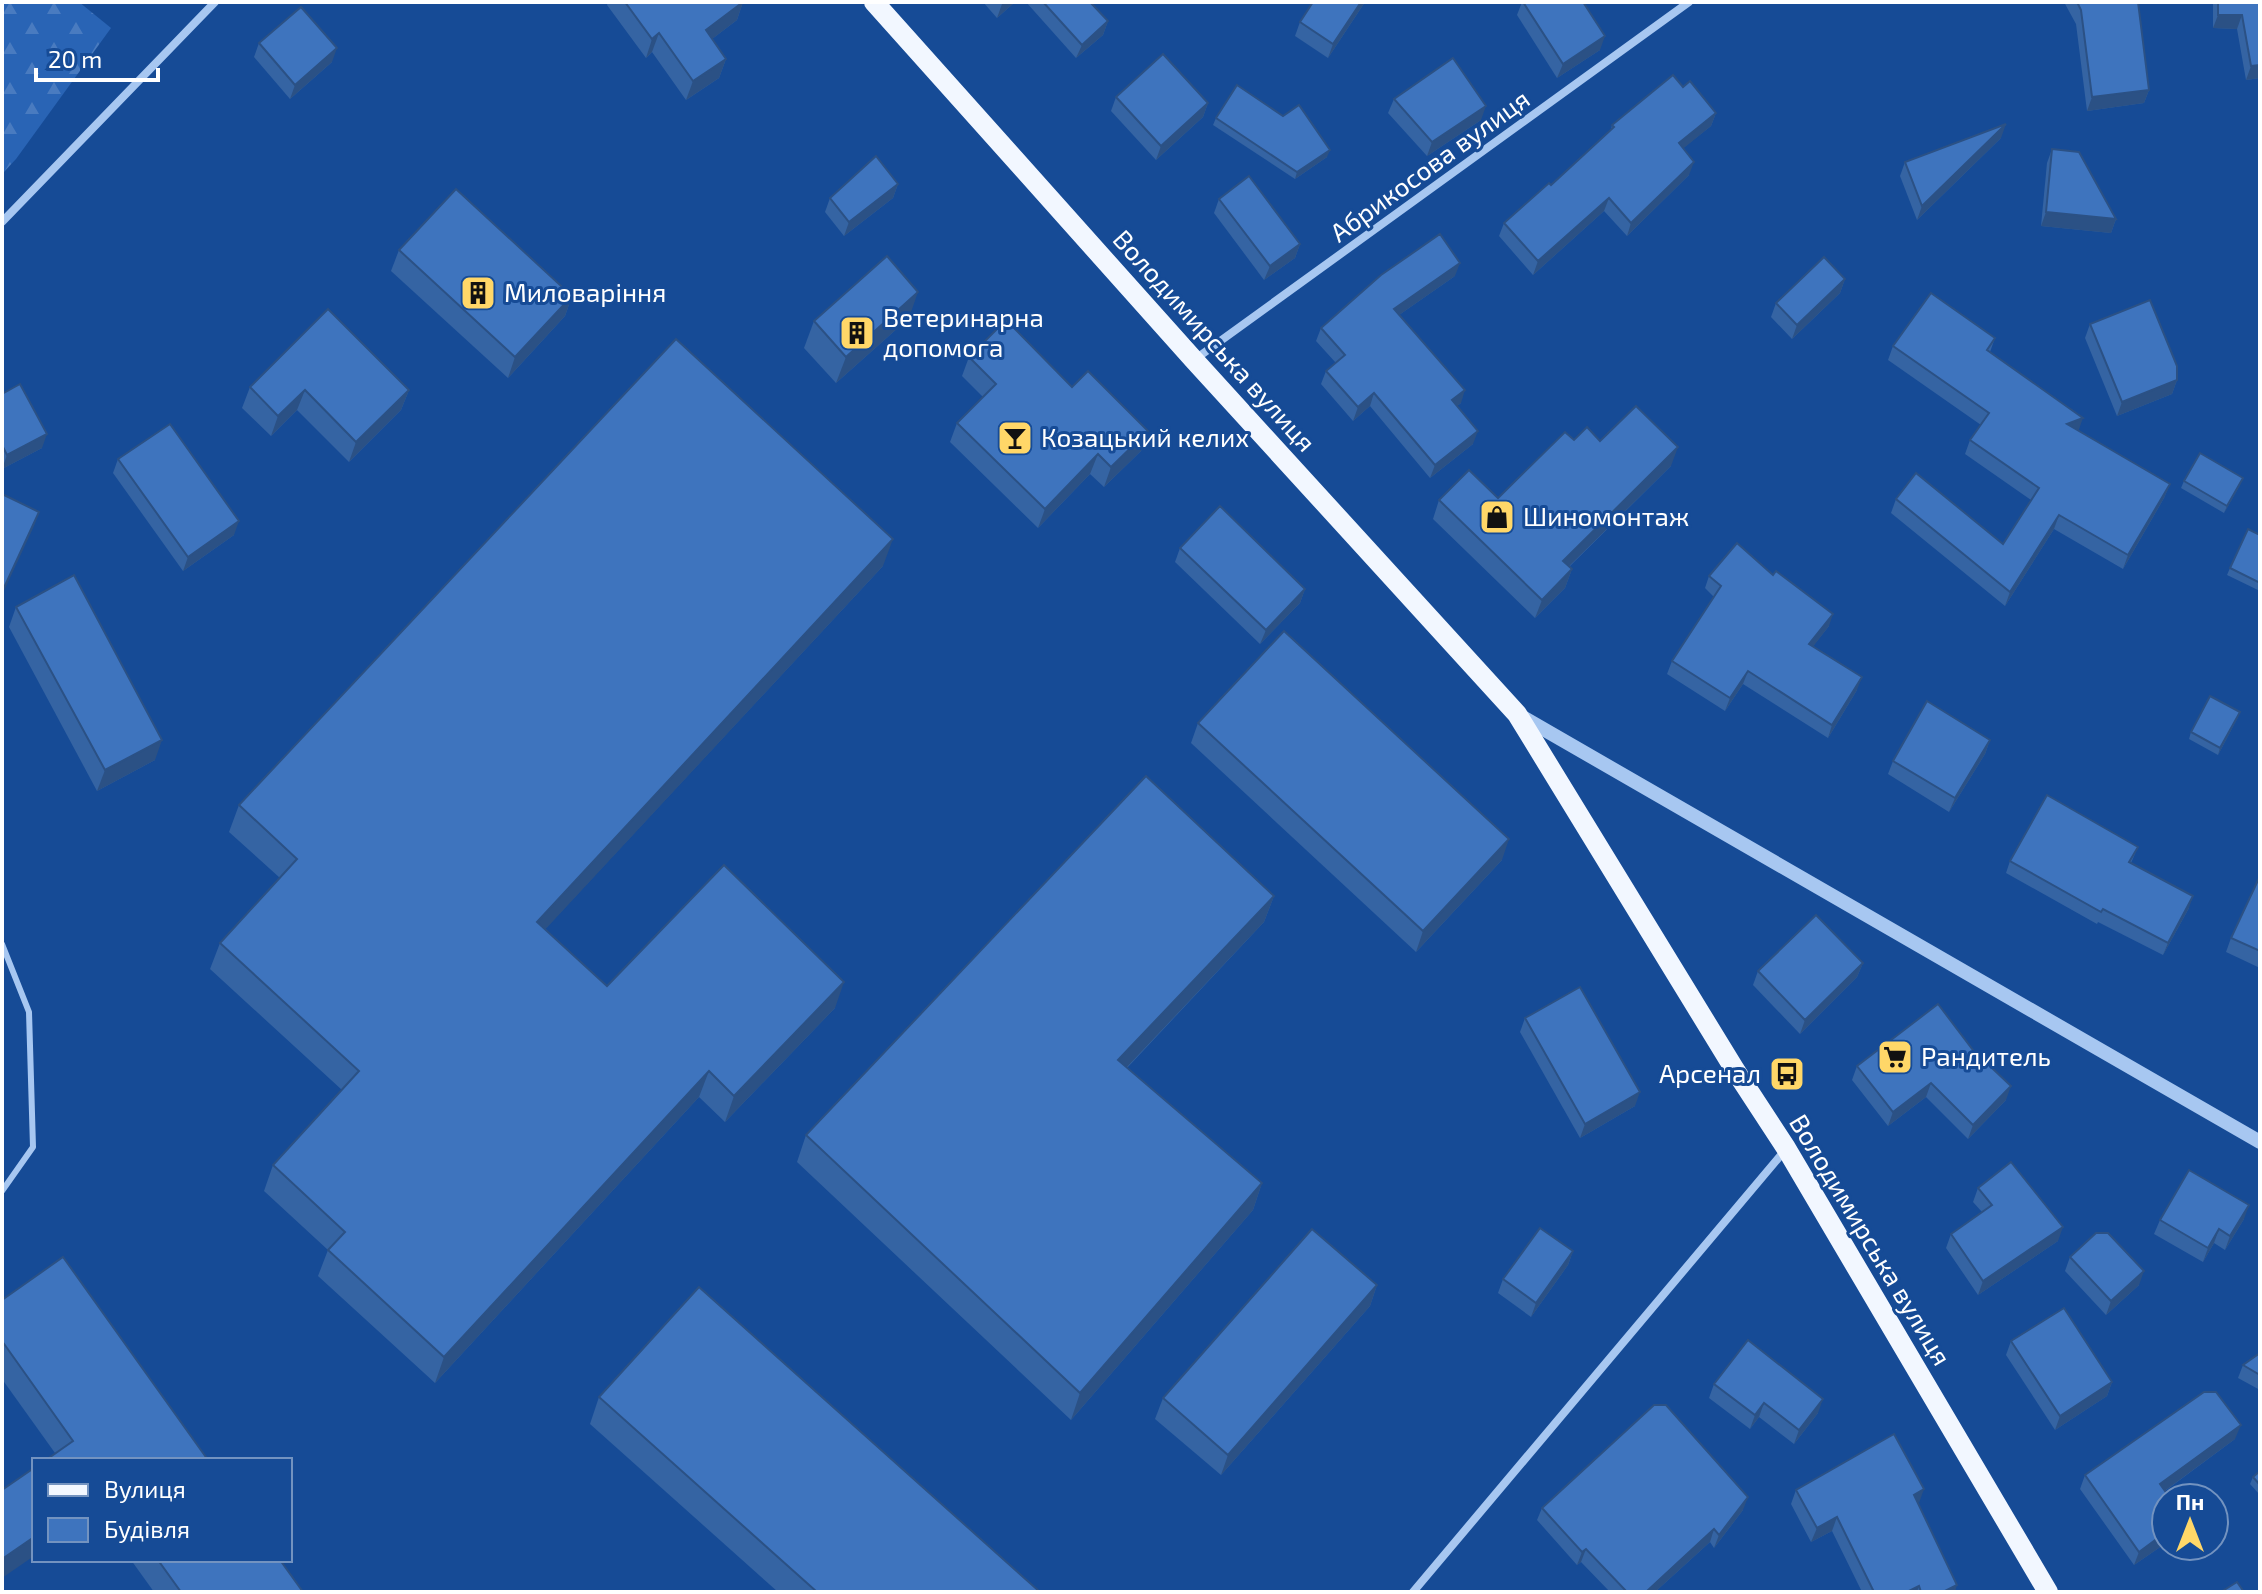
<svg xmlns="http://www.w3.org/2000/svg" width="2262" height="1594" viewBox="0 0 2262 1594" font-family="'Exo 2',sans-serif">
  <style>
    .forest { fill: url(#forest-firs) }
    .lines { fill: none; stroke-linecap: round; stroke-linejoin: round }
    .service { stroke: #a7c7f1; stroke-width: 6 }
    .minor { stroke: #a7c7f1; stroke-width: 8 }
    .tertiary { stroke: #a7c7f1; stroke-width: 14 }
    .primary { stroke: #f2f7ff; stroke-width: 20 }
    .wall { fill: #3564a3 }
    .shaded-wall { fill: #2b5185 }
    .building { fill: #3e74be; stroke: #2b5185; stroke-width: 2 }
    .labels { text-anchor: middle; stroke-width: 6; stroke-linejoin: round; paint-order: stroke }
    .street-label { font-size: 26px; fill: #fff; stroke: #164b96 }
    .poi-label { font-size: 26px; fill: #fff; stroke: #164b96; text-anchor: start }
  </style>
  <defs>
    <pattern id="forest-firs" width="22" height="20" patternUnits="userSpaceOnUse" patternTransform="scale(2)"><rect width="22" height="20" fill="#2964b5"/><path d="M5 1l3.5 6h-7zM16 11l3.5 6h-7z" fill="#497bc0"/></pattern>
  </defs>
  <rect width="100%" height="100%" fill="#164b96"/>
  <path class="forest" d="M2 2H79L111 28 16 159 2 174Z"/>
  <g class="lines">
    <path class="service" d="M2 944 29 1012 33 1147 2 1191"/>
    <g class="minor">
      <path d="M2 222 215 2"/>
      <path d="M1194 360 1689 2"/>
      <path d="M1413 1592 1786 1149"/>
    </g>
    <path class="tertiary" d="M1519 715 2260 1142"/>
    <path class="primary" d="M874 2 1194 360 1517 714 1735 1070 1786 1148 2048 1592"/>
  </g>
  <g class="wall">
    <path d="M608 2H743L737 20 712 39 726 59 719 78 686 100 652 52 646 58 607 5Z"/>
    <path d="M983 2H1015L997 18Z"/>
    <path d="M1026 2H1090L1108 21 1103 35 1076 58Z"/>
    <path d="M1365 2 1328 58 1295 36 1300 22Z"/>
    <path d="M1522 2H1583L1600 50 1557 78 1517 15Z"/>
    <path d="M2064 2H2138L2149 90 2144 103 2087 111 2076 24Z"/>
    <path d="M2213 2H2260V78L2246 80 2237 29 2213 28Z"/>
    <path d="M259 43 332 62 290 99 254 57Z"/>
    <path d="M1683 87 1716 113 1711 126 1683 148 1689 175 1627 236 1604 211 1533 275 1499 236 1504 223 1551 185 1611 129 1612 125Z"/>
    <path d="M1116 97 1208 103 1203 117 1156 160 1111 111Z"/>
    <path d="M1394 99 1481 120 1427 156 1388 113Z"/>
    <path d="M1216 118 1327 157 1295 179 1213 125Z"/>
    <path d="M2001 138 1917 220 1900 176 1905 162Z"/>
    <path d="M2052 149 2116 219 2111 233 2041 226 2047 163Z"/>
    <path d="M898 184 893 198 844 236 825 212 830 198Z"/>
    <path d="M1219 199 1300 244 1295 258 1264 280 1214 213Z"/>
    <path d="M399 250 572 296 565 316 508 378 391 271Z"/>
    <path d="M1455 276 1399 315 1461 403 1457 406 1473 444 1430 478 1370 406 1353 421 1321 384 1326 371 1336 363 1316 341 1321 328Z"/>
    <path d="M1845 279 1840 293 1792 339 1771 317 1776 303Z"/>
    <path d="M909 318 836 383 804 348 814 321Z"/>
    <path d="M2090 324 2177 380 2172 394 2117 416 2085 338Z"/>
    <path d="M1995 338 1990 352 2078 431 2170 484 2164 498 2123 569 2054 529 2005 606 1891 513 1896 499 2003 544 2031 500 1965 454 1970 440 1981 425 1888 360 1893 346Z"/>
    <path d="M969 357 1148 431 1141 451 1104 487 1090 474 1038 528 950 442 957 423 983 397 962 376Z"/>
    <path d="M250 387 409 390 401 410 349 462 297 410 271 436 242 408Z"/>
    <path d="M2 394 42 448 2 469Z"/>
    <path d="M1574 440 1600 441 1671 466 1569 567 1572 569 1565 588 1535 618 1433 519 1439 500 1498 498Z"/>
    <path d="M118 459 234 535 183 571 113 473Z"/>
    <path d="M2184 481 2240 485 2224 513 2181 488Z"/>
    <path d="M2260 535V591L2227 575 2230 568Z"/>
    <path d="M1180 548 1305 589 1300 603 1260 644 1175 562Z"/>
    <path d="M883 566 545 929 607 986 835 1008 725 1122 699 1097 435 1383 318 1276 328 1250 264 1191 273 1165 342 1090 210 969 220 943 280 878 229 832 239 805Z"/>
    <path d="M1709 576 1829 626 1813 646 1857 690 1828 738 1743 684 1725 711 1667 674 1672 661 1714 597 1705 588Z"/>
    <path d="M16 607 155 760 97 791 9 627Z"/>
    <path d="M2240 712 2237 719 2218 755 2189 739 2191 732Z"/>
    <path d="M1198 723 1502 860 1416 952 1191 743Z"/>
    <path d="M1990 740 1985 754 1949 812 1888 774 1893 761Z"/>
    <path d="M2138 847 2131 863 2189 908 2163 955 2098 922 2097 924 2006 873 2010 861Z"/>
    <path d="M2260 876V968L2226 952 2231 938Z"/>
    <path d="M1274 896 1264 922 1127 1068 1262 1183 1253 1210 1071 1420 797 1162 806 1135Z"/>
    <path d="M1863 963 1857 977 1800 1034 1753 985 1758 971Z"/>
    <path d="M1525 1018 1635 1106 1580 1138 1520 1032Z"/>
    <path d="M1857 1066 2006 1100 1968 1139 1926 1097 1888 1126 1852 1080Z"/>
    <path d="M1978 1188 2058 1241 1978 1295 1946 1248 1951 1234 1982 1212 1973 1202Z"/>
    <path d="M2244 1219 2225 1250 2214 1243 2203 1262 2154 1234 2160 1220Z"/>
    <path d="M1573 1251 1568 1265 1531 1317 1498 1293 1503 1279Z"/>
    <path d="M2070 1257 2139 1285 2106 1315 2065 1271Z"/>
    <path d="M1377 1285 1370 1306 1221 1475 1155 1419 1163 1398Z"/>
    <path d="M2 1300 208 1460 55 1453 2 1379Z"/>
    <path d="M2011 1341 2112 1382 2107 1396 2055 1430 2006 1355Z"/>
    <path d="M2260 1353V1390L2238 1378 2243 1365Z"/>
    <path d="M1714 1384 1818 1413 1794 1444 1759 1417 1750 1429 1709 1398Z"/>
    <path d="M599 1397 1040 1592H778L590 1424Z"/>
    <path d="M2235 1439 2165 1491 2166 1543 2134 1565 2080 1489 2085 1475Z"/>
    <path d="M2260 1471V1495L2250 1484 2253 1477Z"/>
    <path d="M1796 1490 1918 1504 1955 1592H1862L1832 1531 1811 1542 1791 1504Z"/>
    <path d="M1542 1508 1743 1510 1714 1548 1710 1542 1655 1592H1610L1581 1562 1577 1565 1537 1520Z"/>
    <path d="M131 1560H280L303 1592H154Z"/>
  </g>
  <g class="shaded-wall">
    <path d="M743 2 737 20 699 49 706 30Z"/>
    <path d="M1004 2H1015L997 18 1002 4Z"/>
    <path d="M1361 2H1365L1328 58 1333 44Z"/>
    <path d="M2218 15H2242L2237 29 2213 28Z"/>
    <path d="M1108 21 1103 35 1076 58 1082 45Z"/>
    <path d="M659 33 652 52 646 58 652 39Z"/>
    <path d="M1605 36 1600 50 1557 78 1563 64Z"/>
    <path d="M337 48 332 62 290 99 295 85Z"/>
    <path d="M726 59 719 78 686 100 693 81Z"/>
    <path d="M2260 65V78L2246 80 2251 66Z"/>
    <path d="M2149 90 2144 103 2087 111 2092 97Z"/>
    <path d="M1208 103 1203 117 1156 160 1161 146Z"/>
    <path d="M1486 106 1481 120 1427 156 1432 142Z"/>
    <path d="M1716 113 1711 126 1674 156 1679 143Z"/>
    <path d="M2006 124 2001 138 1917 220 1922 206Z"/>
    <path d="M1330 150 1327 157 1295 179 1297 172Z"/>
    <path d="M1694 162 1689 175 1627 236 1631 223Z"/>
    <path d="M898 184 893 198 844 236 849 222Z"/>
    <path d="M1609 198 1604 211 1533 275 1538 261Z"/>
    <path d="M2046 212 2116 219 2111 233 2041 226Z"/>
    <path d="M1300 244 1295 258 1264 280 1270 266Z"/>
    <path d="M1460 263 1455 276 1389 322 1394 309Z"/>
    <path d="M1845 279 1840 293 1792 339 1797 325Z"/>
    <path d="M918 292 909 318 836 383 846 357Z"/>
    <path d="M572 296 565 316 508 378 515 357Z"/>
    <path d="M2177 380 2172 394 2117 416 2122 402Z"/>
    <path d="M305 390 297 410 271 436 278 416Z"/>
    <path d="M409 390 401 410 349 462 356 442Z"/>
    <path d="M1465 390 1461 403 1448 413 1452 400Z"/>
    <path d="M1374 393 1370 406 1353 421 1358 407Z"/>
    <path d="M2083 418 2078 432 2067 424Z"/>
    <path d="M1148 431 1141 451 1104 487 1111 467Z"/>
    <path d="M1478 431 1473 444 1430 478 1435 465Z"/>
    <path d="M47 434 42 448 2 469 7 455Z"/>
    <path d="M1678 447 1671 466 1556 579 1563 561Z"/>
    <path d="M1098 454 1090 474 1038 528 1045 509Z"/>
    <path d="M2243 478 2240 485 2224 513 2227 506Z"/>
    <path d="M2170 484 2164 498 2123 569 2128 555Z"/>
    <path d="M39 512 34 526 2 595V592Z"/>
    <path d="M2059 515 2054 529 2005 606 2010 592Z"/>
    <path d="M239 521 234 535 183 571 188 557Z"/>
    <path d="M893 539 883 566 528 948 537 922Z"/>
    <path d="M1572 569 1565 588 1535 618 1542 600Z"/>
    <path d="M1305 589 1300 603 1260 644 1266 630Z"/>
    <path d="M1833 614 1829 626 1805 657 1809 644Z"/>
    <path d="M1748 671 1743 684 1725 711 1730 698Z"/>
    <path d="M1862 677 1857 690 1828 738 1832 725Z"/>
    <path d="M2240 712 2237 719 2218 755 2220 748Z"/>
    <path d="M162 740 155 760 97 791 105 770Z"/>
    <path d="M1990 740 1985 754 1949 812 1955 798Z"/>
    <path d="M1509 839 1502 860 1416 952 1423 931Z"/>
    <path d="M1274 896 1264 922 1108 1087 1118 1060Z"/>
    <path d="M2193 896 2189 908 2163 955 2168 943Z"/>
    <path d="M1863 963 1857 977 1800 1034 1805 1020Z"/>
    <path d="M844 982 835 1008 725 1122 734 1096Z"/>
    <path d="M709 1071 699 1097 435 1383 444 1357Z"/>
    <path d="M1931 1083 1926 1097 1888 1126 1893 1112Z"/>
    <path d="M2011 1086 2006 1100 1968 1139 1973 1125Z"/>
    <path d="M1640 1092 1635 1106 1580 1138 1585 1124Z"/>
    <path d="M1262 1183 1253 1210 1071 1420 1080 1393Z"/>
    <path d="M2249 1205 2244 1219 2225 1250 2230 1236Z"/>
    <path d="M2063 1227 2058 1241 1978 1295 1983 1281Z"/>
    <path d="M2219 1229 2214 1243 2203 1262 2208 1248Z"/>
    <path d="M1573 1251 1568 1265 1531 1317 1536 1303Z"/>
    <path d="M2144 1271 2139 1285 2106 1315 2111 1301Z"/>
    <path d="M1377 1285 1370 1306 1221 1475 1228 1455Z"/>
    <path d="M2112 1382 2107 1396 2055 1430 2060 1416Z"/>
    <path d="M1823 1399 1818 1413 1794 1444 1799 1430Z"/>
    <path d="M1764 1403 1759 1417 1750 1429 1755 1415Z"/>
    <path d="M2241 1425 2235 1439 2155 1498 2160 1484Z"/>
    <path d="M1924 1489 1919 1503 1914 1495Z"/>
    <path d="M1748 1497 1743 1510 1714 1548 1719 1535Z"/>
    <path d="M1837 1517 1832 1531 1811 1542 1817 1528Z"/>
    <path d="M1714 1529 1710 1542 1655 1592H1646Z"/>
    <path d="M2166 1532V1543L2134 1565 2139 1552Z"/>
    <path d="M34 1537V1556L2 1578V1559Z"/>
    <path d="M1586 1549 1581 1562 1577 1565 1582 1552Z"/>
    <path d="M1957 1585 1955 1592H1943Z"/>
    <path d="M1919 1586 1917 1592H1907Z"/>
  </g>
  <g class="building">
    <path d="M625 2H743L706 30 726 59 693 81 659 33 652 39Z"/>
    <path d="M1043 2H1090L1108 21 1082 45Z"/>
    <path d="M1313 2H1361L1333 44 1300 22Z"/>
    <path d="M1523 2H1583L1605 36 1563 64Z"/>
    <path d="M2077 2H2138L2149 90 2092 97 2081 10Z"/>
    <path d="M2218 2H2260V65L2251 66 2242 15H2218Z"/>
    <path d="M301 7 337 48 295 85 259 43Z"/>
    <path d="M1163 54 1208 103 1161 146 1116 97Z"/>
    <path d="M1453 58 1486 106 1432 142 1394 99Z"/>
    <path d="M1673 75 1683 87 1690 81 1716 113 1679 143 1694 162 1631 223 1609 198 1538 261 1504 223 1549 183 1551 185 1614 127 1612 125Z"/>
    <path d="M1237 85 1283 116 1299 105 1330 150 1297 172 1216 118Z"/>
    <path d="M2006 124 1922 206 1905 162Z"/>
    <path d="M2052 149 2079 152 2116 219 2046 212Z"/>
    <path d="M876 156 898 184 849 222 830 198Z"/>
    <path d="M1249 176 1300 244 1270 266 1219 199Z"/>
    <path d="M456 189 572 296 515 357 399 250Z"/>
    <path d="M1440 234 1460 263 1394 309 1465 390 1452 400 1478 431 1435 465 1374 393 1358 407 1326 371 1345 355 1321 328 1381 275Z"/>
    <path d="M887 256 918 292 846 357 814 321Z"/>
    <path d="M1824 257 1845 279 1797 325 1776 303Z"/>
    <path d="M1931 293 1995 338 1987 350 2083 418 2067 424 2170 484 2128 555 2059 515 2010 592 1896 499 1916 473 2003 544 2039 488 1970 440 1989 413 1893 346Z"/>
    <path d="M2150 300 2177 366V380L2122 402 2090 324Z"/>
    <path d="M328 309 409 390 356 442 305 390 278 416 250 387Z"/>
    <path d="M1006 320 1072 387 1088 371 1148 431 1111 467 1098 454 1045 509 957 423 996 384 969 357Z"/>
    <path d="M676 339 893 539 537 922 607 986 724 865 844 982 734 1096 709 1071 444 1357 328 1250 345 1232 273 1165 359 1071 220 943 297 859 239 805Z"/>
    <path d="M20 384 47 434 7 455 2 445V394Z"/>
    <path d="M1636 406 1678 447 1563 561 1572 569 1542 600 1439 500 1469 470 1498 498 1565 432 1574 440 1587 427 1600 441Z"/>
    <path d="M170 424 239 521 188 557 118 459Z"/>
    <path d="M2200 453 2243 478 2227 506 2184 481Z"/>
    <path d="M2 494 39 512 2 592Z"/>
    <path d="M1220 506 1305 589 1266 630 1180 548Z"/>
    <path d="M2248 529 2260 535V583L2230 568Z"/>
    <path d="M1737 543 1773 575 1776 571 1833 614 1809 644 1862 677 1832 725 1748 671 1730 698 1672 661 1721 586 1709 576Z"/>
    <path d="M74 575 162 740 105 770 16 607Z"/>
    <path d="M1284 631 1509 839 1423 931 1198 723Z"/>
    <path d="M2210 696 2240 712 2220 748 2191 732Z"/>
    <path d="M1927 701 1990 740 1955 798 1893 761Z"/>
    <path d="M1146 776 1274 896 1118 1060 1262 1183 1080 1393 806 1135Z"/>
    <path d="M2047 795 2138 847 2129 862 2193 896 2168 943 2103 909 2101 912 2010 861Z"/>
    <path d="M2260 876V951L2231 938Z"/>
    <path d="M1816 915 1863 963 1805 1020 1758 971Z"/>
    <path d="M1580 987 1640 1092 1585 1124 1525 1018Z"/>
    <path d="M1938 1004 1973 1050 2011 1086 1973 1125 1931 1083 1893 1112 1857 1066Z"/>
    <path d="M2011 1162 2063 1227 1983 1281 1951 1234 1992 1205 1978 1188Z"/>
    <path d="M2189 1170 2249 1205 2230 1236 2219 1229 2208 1248 2160 1220Z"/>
    <path d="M1540 1228 1573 1251 1536 1303 1503 1279Z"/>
    <path d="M1312 1229 1377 1285 1228 1455 1163 1398Z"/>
    <path d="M2096 1233H2108L2144 1271 2111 1301 2070 1257Z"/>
    <path d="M63 1257 208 1460H46L73 1441 2 1341V1300Z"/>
    <path d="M699 1287 1040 1592H817L599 1397Z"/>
    <path d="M2064 1308 2112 1382 2060 1416 2011 1341Z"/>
    <path d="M1748 1340 1823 1399 1799 1430 1764 1403 1755 1415 1714 1384Z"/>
    <path d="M2260 1353V1375L2243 1365Z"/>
    <path d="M2204 1392H2216L2241 1425 2160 1484 2170 1498H2166V1532L2139 1552 2085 1475Z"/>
    <path d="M1654 1405H1666L1748 1497 1719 1535 1714 1529 1646 1592H1627L1586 1549 1582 1552 1542 1508Z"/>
    <path d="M1894 1434 1924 1489 1914 1495 1957 1585 1943 1592H1921L1919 1586 1907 1592H1874L1837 1517 1817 1528 1796 1490Z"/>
    <path d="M34 1468V1537L2 1559V1490Z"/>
    <path d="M2260 1471V1485L2253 1477Z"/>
    <path d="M158 1560H280L303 1592H181Z"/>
    <path d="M2237 1582 2244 1592H2221Z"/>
  </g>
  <defs>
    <symbol id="building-square" viewBox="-11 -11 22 22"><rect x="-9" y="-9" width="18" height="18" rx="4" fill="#ffd768" stroke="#164b96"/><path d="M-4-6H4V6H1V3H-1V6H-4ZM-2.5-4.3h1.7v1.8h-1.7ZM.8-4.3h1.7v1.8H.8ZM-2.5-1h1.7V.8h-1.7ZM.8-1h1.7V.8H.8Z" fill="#111"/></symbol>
    <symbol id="bar-square" viewBox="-11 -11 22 22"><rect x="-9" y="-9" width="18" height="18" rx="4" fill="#ffd768" stroke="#164b96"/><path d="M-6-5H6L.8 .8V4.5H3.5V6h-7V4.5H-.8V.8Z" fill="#111"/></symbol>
    <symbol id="shop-square" viewBox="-11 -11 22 22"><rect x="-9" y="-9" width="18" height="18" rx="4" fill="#ffd768" stroke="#164b96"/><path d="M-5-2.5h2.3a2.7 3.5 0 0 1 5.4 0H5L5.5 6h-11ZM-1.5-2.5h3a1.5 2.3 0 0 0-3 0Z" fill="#111"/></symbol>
    <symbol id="supermarket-square" viewBox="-11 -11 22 22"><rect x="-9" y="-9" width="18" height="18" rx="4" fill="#ffd768" stroke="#164b96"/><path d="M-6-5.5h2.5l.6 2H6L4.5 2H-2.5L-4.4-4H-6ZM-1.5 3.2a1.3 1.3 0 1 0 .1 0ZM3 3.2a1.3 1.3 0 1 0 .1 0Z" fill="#111"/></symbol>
    <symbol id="bus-square" viewBox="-11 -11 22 22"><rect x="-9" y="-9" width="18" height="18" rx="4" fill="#ffd768" stroke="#164b96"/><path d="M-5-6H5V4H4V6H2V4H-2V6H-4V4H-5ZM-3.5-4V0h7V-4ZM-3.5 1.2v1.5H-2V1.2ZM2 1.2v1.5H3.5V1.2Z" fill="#111"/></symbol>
  </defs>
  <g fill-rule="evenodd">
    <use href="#building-square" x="458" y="273" width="40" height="40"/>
    <use href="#building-square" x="837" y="313" width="40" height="40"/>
    <use href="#bar-square" x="995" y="418" width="40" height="40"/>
    <use href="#shop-square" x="1477" y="497" width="40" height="40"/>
    <use href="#supermarket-square" x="1875" y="1037" width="40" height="40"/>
    <use href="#bus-square" x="1767" y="1054" width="40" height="40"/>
  </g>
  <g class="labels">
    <g class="street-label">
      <text transform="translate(1430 166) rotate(-36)" y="9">Абрикосова вулиця</text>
      <text transform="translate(1214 341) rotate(48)" y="9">Володимирська вулиця</text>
      <text transform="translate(1870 1240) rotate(59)" y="9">Володимирська вулиця</text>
    </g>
    <g class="poi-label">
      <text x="504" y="302">Миловаріння</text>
      <text x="883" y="327">Ветеринарна<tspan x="883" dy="30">допомога</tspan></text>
      <text x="1041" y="447">Козацький келих</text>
      <text x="1523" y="526">Шиномонтаж</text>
      <text x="1921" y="1066">Рандитель</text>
      <text x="1761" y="1083" text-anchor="end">Арсенал</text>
    </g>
  </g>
  <rect width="2262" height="1594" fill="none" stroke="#ffffff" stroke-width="8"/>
  <rect x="32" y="1458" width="260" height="104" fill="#164b96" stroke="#7393c0" stroke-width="2"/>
  <rect x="48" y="1484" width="40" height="12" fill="#f2f7ff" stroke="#7393c0" stroke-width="2"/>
  <text x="104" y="1498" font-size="24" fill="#ffffff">Вулиця</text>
  <rect x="48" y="1518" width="40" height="24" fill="#3e74be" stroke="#7393c0" stroke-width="2"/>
  <text x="104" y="1538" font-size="24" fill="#ffffff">Будівля</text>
  <g transform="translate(2190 1522)"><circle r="38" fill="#164b96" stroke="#7393c0" stroke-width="2"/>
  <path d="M0-6L14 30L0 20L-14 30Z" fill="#ffd768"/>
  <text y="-12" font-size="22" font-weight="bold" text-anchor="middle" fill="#ffffff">Пн</text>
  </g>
  <path d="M36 68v12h122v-12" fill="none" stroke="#ffffff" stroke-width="4"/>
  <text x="48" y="68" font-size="24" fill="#ffffff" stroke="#164b96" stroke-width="6" paint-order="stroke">20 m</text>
</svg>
